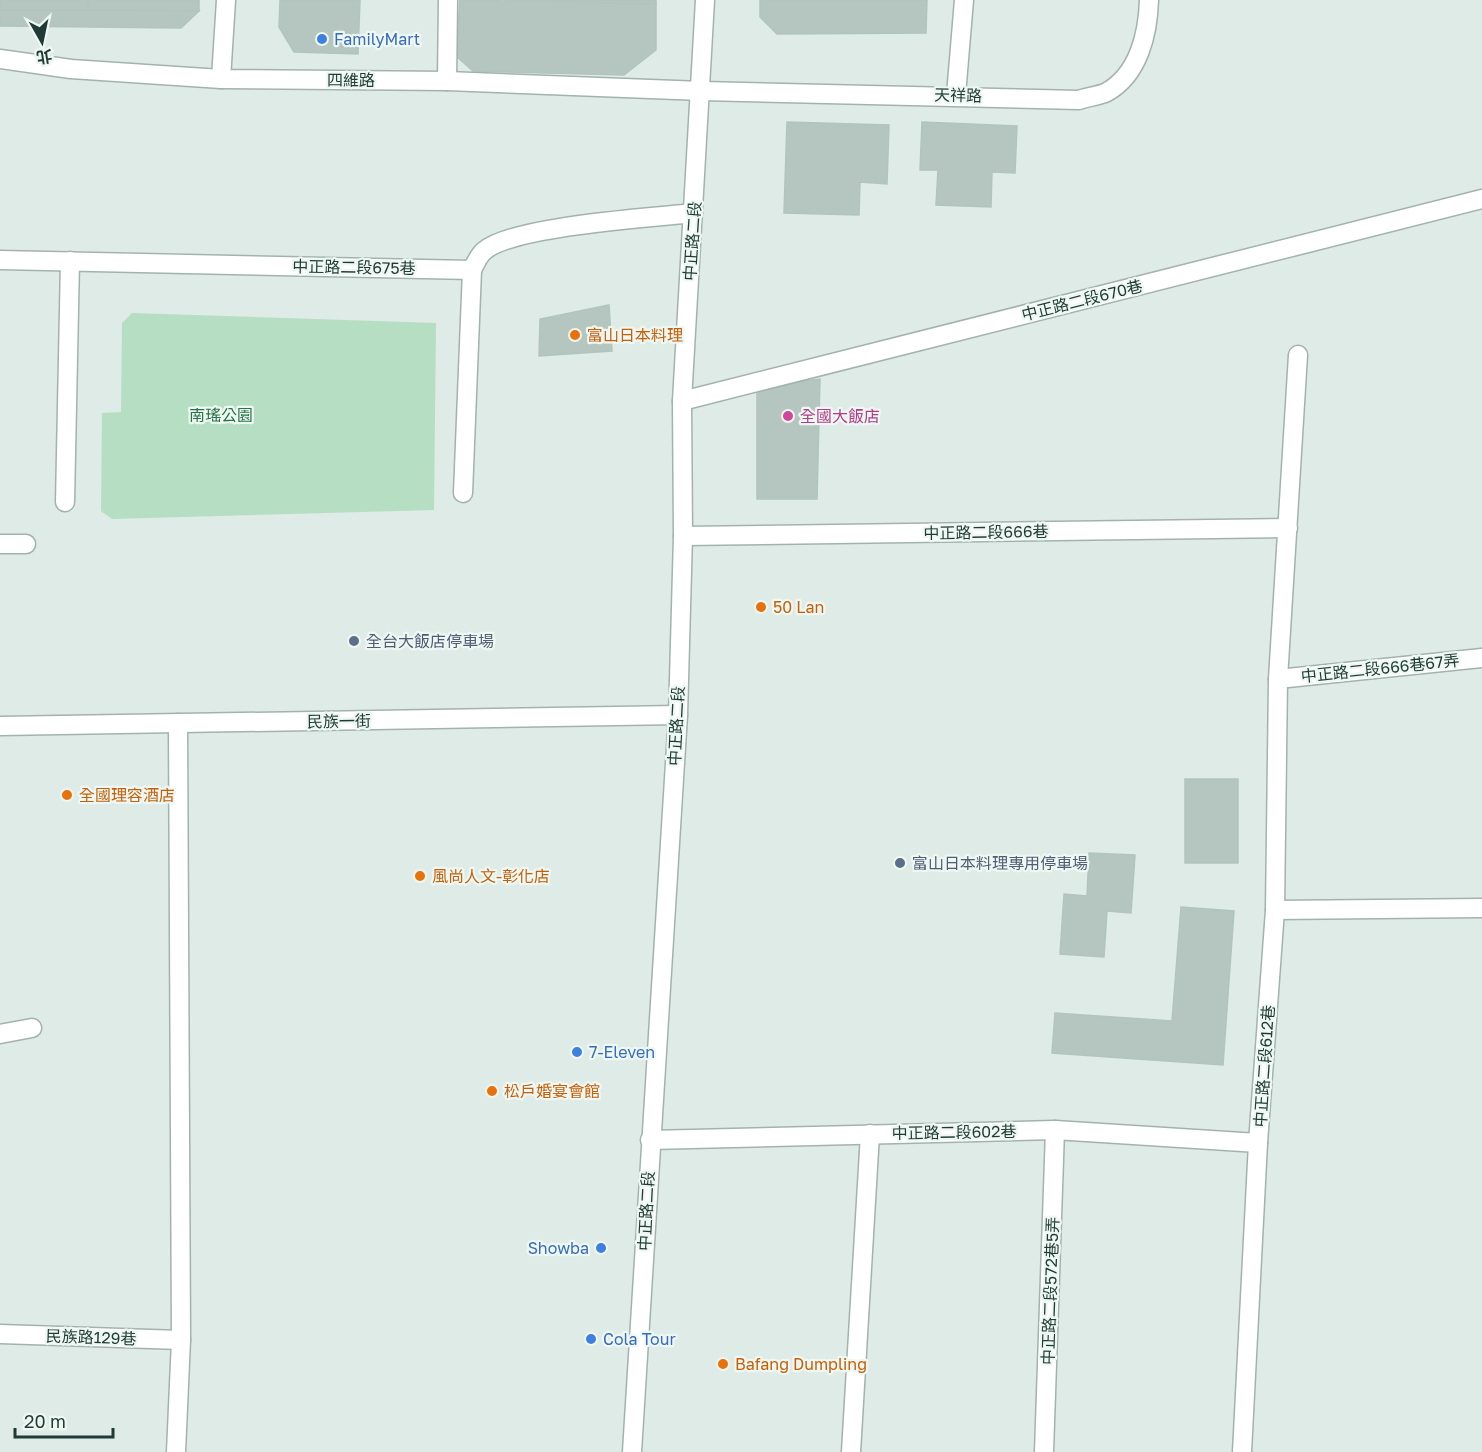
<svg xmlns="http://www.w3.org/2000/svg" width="1482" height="1452" viewBox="0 0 1482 1452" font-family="'Golos Text','Noto Sans TC',sans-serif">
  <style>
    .green { fill: #b6dec2 }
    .building { fill: #b4c6bf; stroke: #b1c5bd; stroke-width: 1.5 }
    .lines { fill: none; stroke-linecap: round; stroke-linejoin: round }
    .minor-casing { stroke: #a2b3ad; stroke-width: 21 }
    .minor { stroke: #fff; stroke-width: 18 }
    .shop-dot { fill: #3f7fe0; stroke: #eff7f3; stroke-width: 2 }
    .food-dot { fill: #e8710a; stroke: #eff7f3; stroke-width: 2 }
    .hotel-dot { fill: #d1479c; stroke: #eff7f3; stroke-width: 2 }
    .service-dot { fill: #5c6f8a; stroke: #eff7f3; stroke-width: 2 }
    .labels { text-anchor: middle; stroke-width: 4.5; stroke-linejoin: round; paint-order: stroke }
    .shop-label { font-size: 16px; fill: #366cbe; stroke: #eff7f3; text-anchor: start }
    .street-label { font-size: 16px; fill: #1f3b35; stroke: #eff7f3 }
    .food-label { font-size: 16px; fill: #c56008; stroke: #eff7f3; text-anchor: start }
    .park-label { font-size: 16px; fill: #277447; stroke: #eff7f3 }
    .hotel-label { font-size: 16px; fill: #b23c85; stroke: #eff7f3; text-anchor: start }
    .service-label { font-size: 16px; fill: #4e5e75; stroke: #eff7f3; text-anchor: start }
  </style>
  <rect width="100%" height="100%" fill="#dfebe6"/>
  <path class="green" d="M132 313 436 323 434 510 112 519 101 511 102 413 121 412 122 323Z"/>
  <g class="building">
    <rect x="0" y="0" width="88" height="10"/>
    <path d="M88 0H199V11L88 10Z"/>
    <path d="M280 0H360L358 54 294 52 279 27Z"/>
    <path d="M460 0 656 4V50L624 75 473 71 456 56Z"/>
    <path d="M504 0H656V4Z"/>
    <path d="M760 0H927L926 33 777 34 760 17Z"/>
    <path d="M0 10H88L199 11 181 28 0 26Z"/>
    <path d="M787 122 889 125 887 184 860 182 859 215 784 213Z"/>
    <path d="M922 122 1017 126 1015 173 992 172 991 207 936 205 938 170H920Z"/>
    <path d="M609 305 612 351 539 356 540 319Z"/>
    <path d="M820 379 817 499H757V387Z"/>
    <rect x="1185" y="779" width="53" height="84"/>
    <path d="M1089 853 1135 855 1131 913 1107 911 1104 957 1060 954 1064 894 1087 896Z"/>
    <path d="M1181 907 1234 911 1223 1065 1052 1053 1055 1013 1172 1021Z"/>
  </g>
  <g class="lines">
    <defs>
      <g id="minor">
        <path d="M0 59 71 69 221 79 447 81 702 91 1079 100C1087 97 1099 96 1107 92 1139 74 1148 33 1149 0"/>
        <path d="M221 79 226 0"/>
        <path d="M447 81 448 0"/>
        <path d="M956 95 964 0"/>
        <path d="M0 260 472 270C475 264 479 255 484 251 512 226 650 218 693 213"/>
        <path d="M682 401 1482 199"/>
        <path d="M463 493 472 270"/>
        <path d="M65 502 70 261"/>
        <path d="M683 536 1288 528"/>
        <path d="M0 544H26"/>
        <path d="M1278 679 1482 658"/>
        <path d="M0 726 678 715"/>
        <path d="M1275 910 1482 908"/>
        <path d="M0 1034 32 1028"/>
        <path d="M650 1140 1055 1130 1258 1143"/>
        <path d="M0 1334 181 1340"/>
        <path d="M176 1452 181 1340 178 723"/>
        <path d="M632 1452 678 715 683 536 682 401 705 0"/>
        <path d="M851 1452 870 1134"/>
        <path d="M1044 1452 1055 1130"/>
        <path d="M1242 1452 1258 1143 1275 910 1278 679 1298 355"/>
      </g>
    </defs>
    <use href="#minor" class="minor-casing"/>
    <use href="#minor" class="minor"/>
  </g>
  <g class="shop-dot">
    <circle cx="322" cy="39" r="6"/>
    <circle cx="577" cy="1052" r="6"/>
    <circle cx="601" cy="1248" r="6"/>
    <circle cx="591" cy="1339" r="6"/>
  </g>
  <g class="food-dot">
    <circle cx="575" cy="335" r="6"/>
    <circle cx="761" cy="607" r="6"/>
    <circle cx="67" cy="795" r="6"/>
    <circle cx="420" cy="876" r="6"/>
    <circle cx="492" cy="1091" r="6"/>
    <circle cx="723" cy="1364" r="6"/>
  </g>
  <circle class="hotel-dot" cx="788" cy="416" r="6"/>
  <g class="service-dot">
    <circle cx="354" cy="641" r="6"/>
    <circle cx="900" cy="863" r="6"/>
  </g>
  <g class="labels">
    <g class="shop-label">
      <text x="334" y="45">FamilyMart</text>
      <text x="589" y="1058">7-Eleven</text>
      <text x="589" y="1254" text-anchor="end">Showba</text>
      <text x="603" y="1345">Cola Tour</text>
    </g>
    <g class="street-label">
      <text x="351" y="86">四維路</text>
      <text transform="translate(958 95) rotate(1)" y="6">天祥路</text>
      <text transform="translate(692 241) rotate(-86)" y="6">中正路二段</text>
      <text transform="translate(354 267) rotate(1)" y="6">中正路二段675巷</text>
      <text transform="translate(1082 300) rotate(-14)" y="6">中正路二段670巷</text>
      <text transform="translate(986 532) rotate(-1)" y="6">中正路二段666巷</text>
      <text transform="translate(1380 668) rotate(-6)" y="6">中正路二段666巷67弄</text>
      <text transform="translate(339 721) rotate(-1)" y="6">民族一街</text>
      <text transform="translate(676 726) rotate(-87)" y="6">中正路二段</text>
      <text transform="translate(1264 1066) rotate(-86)" y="6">中正路二段612巷</text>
      <text transform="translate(954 1132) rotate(-1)" y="6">中正路二段602巷</text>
      <text transform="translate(646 1211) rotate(-87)" y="6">中正路二段</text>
      <text transform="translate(1050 1291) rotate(-88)" y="6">中正路二段572巷5弄</text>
      <text transform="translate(91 1337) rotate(2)" y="6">民族路129巷</text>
    </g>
    <g class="food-label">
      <text x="587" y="341">富山日本料理</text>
      <text x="773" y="613">50 Lan</text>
      <text x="79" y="801">全國理容酒店</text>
      <text x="432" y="882">風尚人文-彰化店</text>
      <text x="504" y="1097">松戶婚宴會館</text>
      <text x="735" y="1370">Bafang Dumpling</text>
    </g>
    <g class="park-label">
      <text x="221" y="421">南瑤公園</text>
    </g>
    <g class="hotel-label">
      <text x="800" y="422">全國大飯店</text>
    </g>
    <g class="service-label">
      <text x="366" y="647">全台大飯店停車場</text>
      <text x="912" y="869">富山日本料理專用停車場</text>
    </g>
  </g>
  <g transform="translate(42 42) rotate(171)" stroke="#eff7f3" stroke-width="4.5" paint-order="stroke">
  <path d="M0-4.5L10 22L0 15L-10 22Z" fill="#1f3b35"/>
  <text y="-9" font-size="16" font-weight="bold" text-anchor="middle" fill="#1f3b35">北</text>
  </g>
  <path d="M15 1428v9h98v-9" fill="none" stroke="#1f3b35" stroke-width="3"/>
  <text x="24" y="1428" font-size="18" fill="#1f3b35" stroke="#eff7f3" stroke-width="4.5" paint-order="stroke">20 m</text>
</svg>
